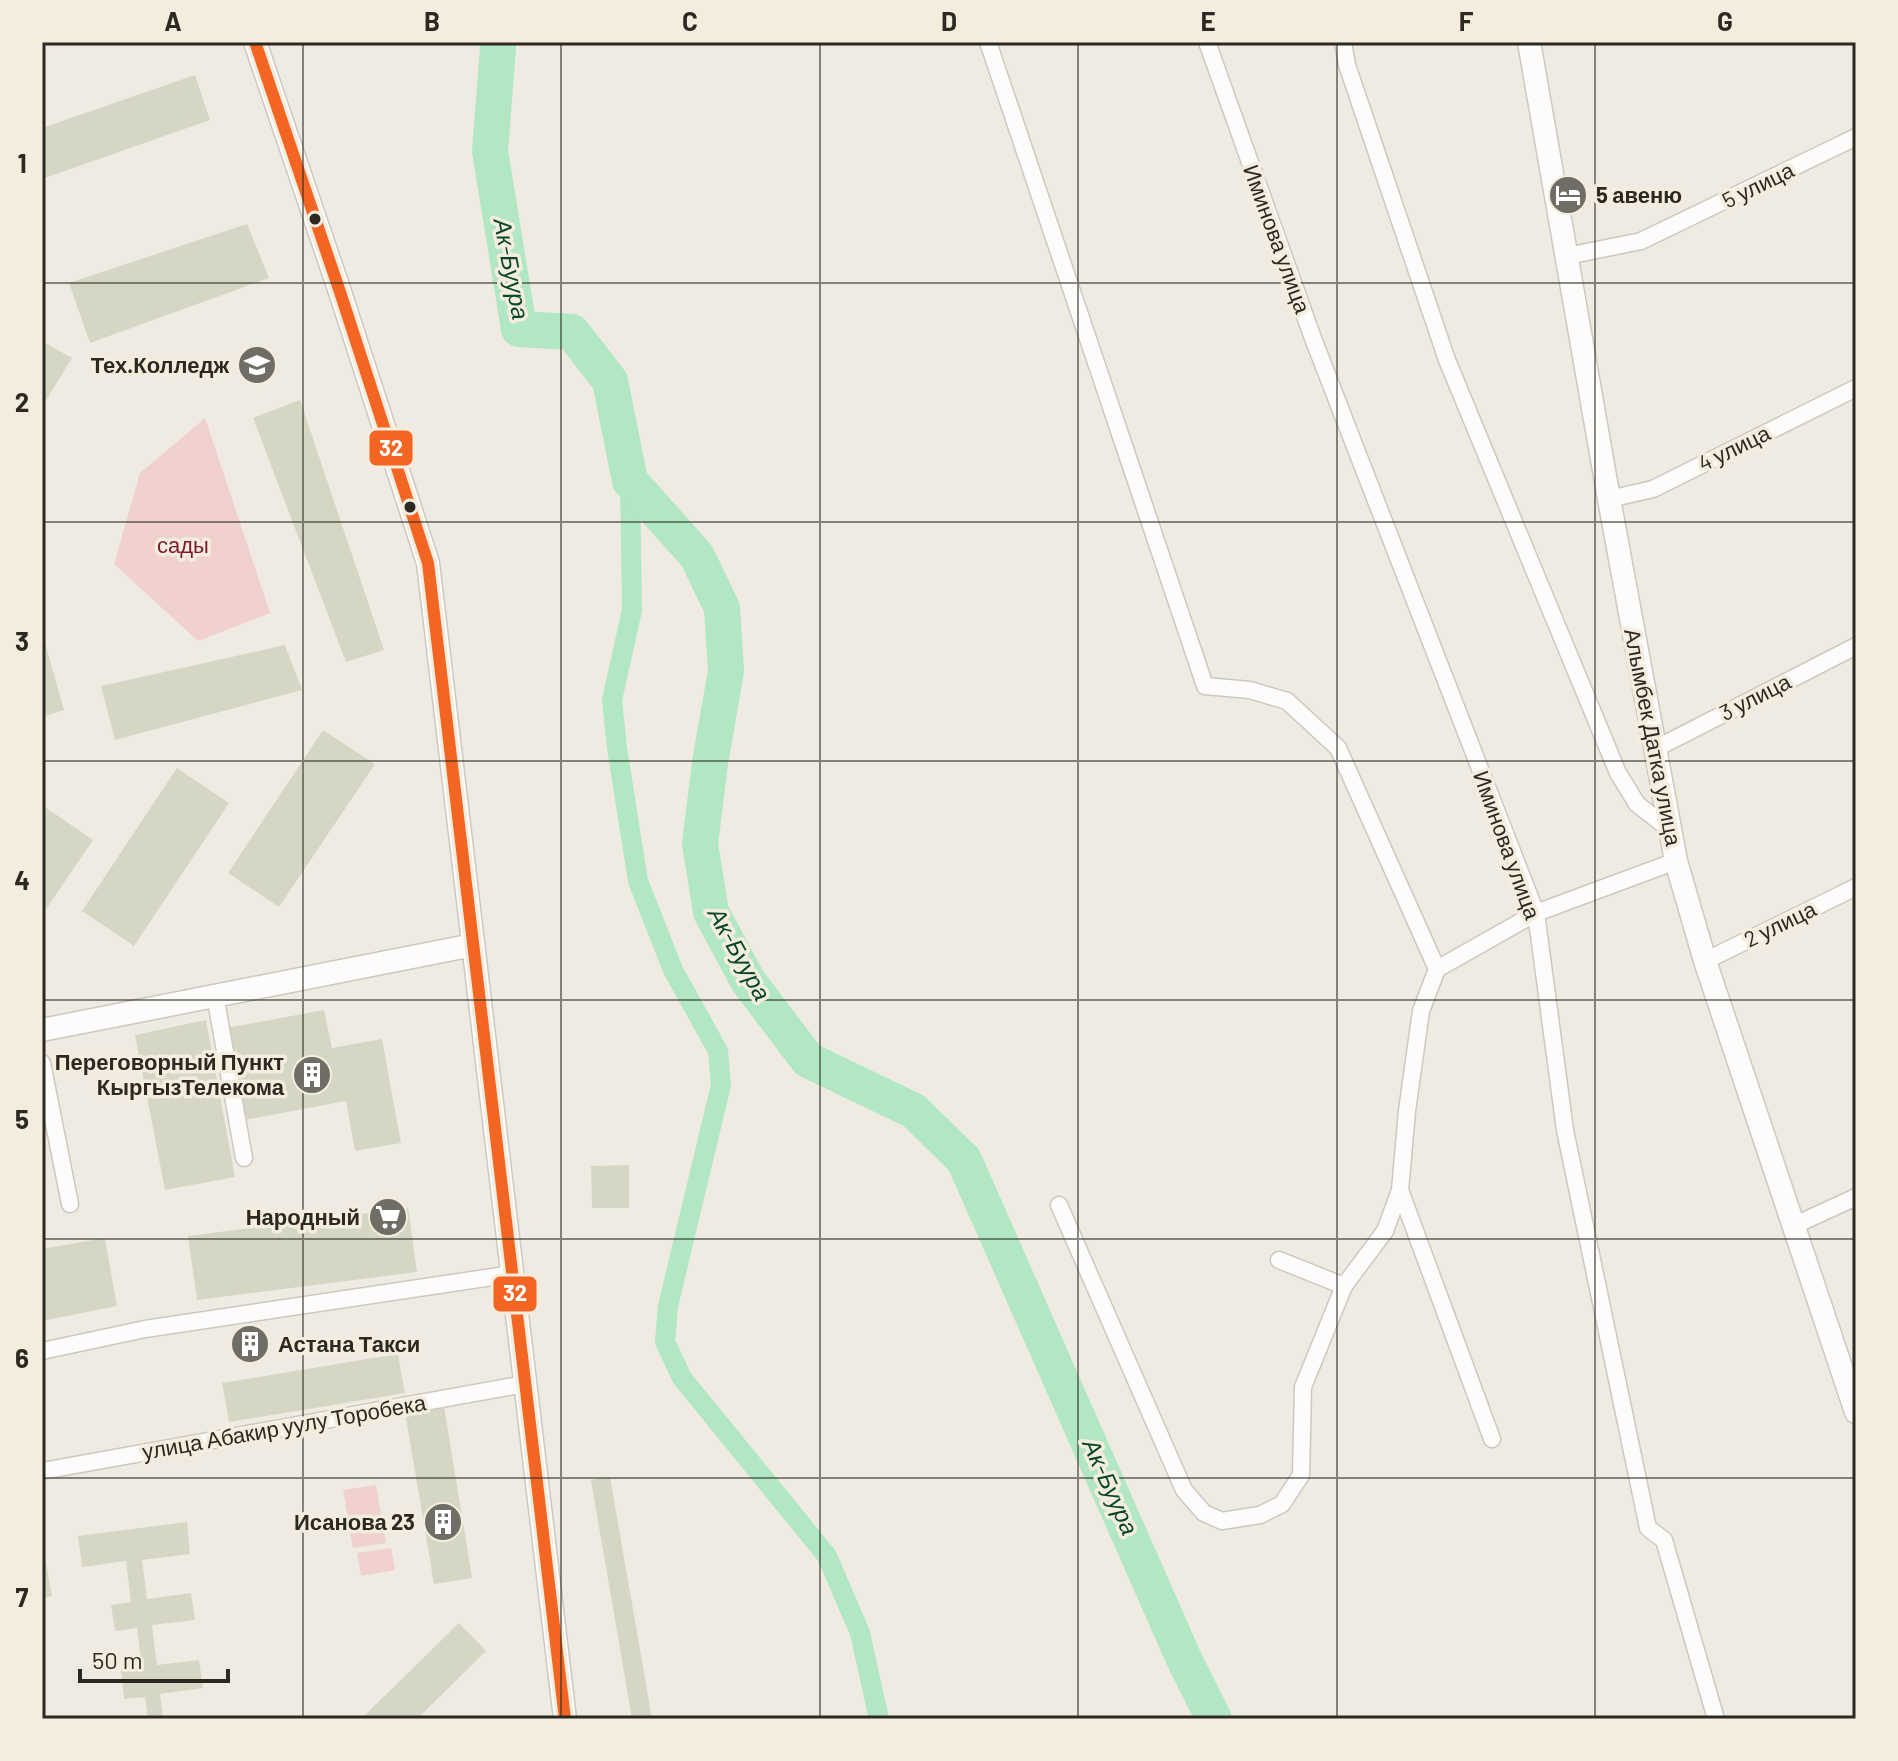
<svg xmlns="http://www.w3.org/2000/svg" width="1898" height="1761" viewBox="0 0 1898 1761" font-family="Barlow,sans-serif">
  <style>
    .green { fill: #f1d1ce }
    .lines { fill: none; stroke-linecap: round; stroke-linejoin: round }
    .canal { stroke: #b1e7c2; stroke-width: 20 }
    .river { stroke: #b1e7c2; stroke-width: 36 }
    .building { fill: #d5d7c4 }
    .street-casing { stroke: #ccc8c1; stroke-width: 19 }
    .secondary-casing { stroke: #ccc8c1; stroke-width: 25 }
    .street { stroke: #fdfcfb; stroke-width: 16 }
    .secondary { stroke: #fdfcfb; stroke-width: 22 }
    .bus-1-casing { stroke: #f4eddd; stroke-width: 18 }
    .bus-1 { stroke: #f26522; stroke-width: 12 }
    .grid { fill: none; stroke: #2c2923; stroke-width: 2; stroke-opacity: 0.55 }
    .bus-dot { fill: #2c2923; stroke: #f4eddd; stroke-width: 3 }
    .labels { text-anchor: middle; stroke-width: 7; stroke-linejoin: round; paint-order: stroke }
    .street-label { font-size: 22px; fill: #2c2923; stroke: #f4eddd }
    .poi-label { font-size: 22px; font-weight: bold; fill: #2c2923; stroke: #f4eddd; text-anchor: end }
    .park-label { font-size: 22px; fill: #7c192a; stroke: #f4eddd }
    .water-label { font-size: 24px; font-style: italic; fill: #074729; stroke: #f4eddd }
    .line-badge { stroke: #f4eddd; stroke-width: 3 }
    .badge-label { font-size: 22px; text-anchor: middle; font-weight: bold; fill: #fff }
    .neatline { fill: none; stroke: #2c2923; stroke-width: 3 }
    .grid-label { font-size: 26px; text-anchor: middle; font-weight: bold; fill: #2c2923 }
  </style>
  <rect width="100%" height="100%" fill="#efebe2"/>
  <g class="green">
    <path d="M205 418 270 613 198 641 114 564 140 473Z"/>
    <path d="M376 1485 386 1543 353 1548 343 1490Z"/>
    <path d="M391 1548 395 1570 361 1576 357 1553Z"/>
  </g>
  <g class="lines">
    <path class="canal" d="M630 481 632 610 612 700 617 748 638 881 673 970 718 1051 721 1085 668 1306 665 1342 682 1378 827 1556 860 1633 879 1719"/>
    <path class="river" d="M497 42 498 48 490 151 519 329 572 332 610 381 630 481 697 556 722 608 726 671 710 763 700 844 711 912 748 981 808 1060 914 1111 964 1160 1184 1659 1214 1719"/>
  </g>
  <g class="building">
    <path d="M195 75 210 120 42 179V128Z"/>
    <path d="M247 224 269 278 90 343 69 283Z"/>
    <path d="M42 341 72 358 42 407Z"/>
    <path d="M300 400 384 650 346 662 253 418Z"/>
    <path d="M42 632 64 710 42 717Z"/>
    <path d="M285 645 302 690 115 740 101 686Z"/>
    <path d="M323 730 375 764 279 907 228 873Z"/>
    <path d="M177 768 229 803 134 946 82 911Z"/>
    <path d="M42 805 93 840 42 915Z"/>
    <path d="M324 1010 332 1048 382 1039 401 1143 355 1151 346 1101 244 1120 227 1028Z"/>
    <path d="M206 1020 235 1177 165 1190 135 1035Z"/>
    <path d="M629 1165V1208H592L591 1166Z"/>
    <path d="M408 1208 417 1272 197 1300 188 1236Z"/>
    <path d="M105 1238 117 1306 42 1321V1249Z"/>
    <path d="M258 1334 261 1351 241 1355 239 1337Z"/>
    <path d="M398 1354 405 1393 229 1422 222 1383Z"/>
    <path d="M444 1406 472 1578 434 1584 405 1412Z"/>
    <path d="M610 1477 652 1719H632L591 1480Z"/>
    <path d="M187 1522 190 1554 142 1560 147 1599 191 1593 195 1620 152 1625 157 1665 199 1660 203 1688 160 1694 163 1719H148L145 1697 124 1699 121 1670 142 1668 137 1628 115 1631 111 1605 131 1602 126 1561 82 1567 78 1536Z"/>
    <path d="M42 1540 52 1596 42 1598Z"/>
    <path d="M459 1623 486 1651 417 1719H361Z"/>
  </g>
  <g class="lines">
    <defs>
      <g id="street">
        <path d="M988 42 1205 686 1250 690 1287 701 1338 748 1437 969"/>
        <path d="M1207 42 1314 341 1536 913 1565 1130 1648 1528 1664 1540 1716 1719"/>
        <path d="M1343 42 1347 65 1447 360 1618 773 1637 804 1669 829"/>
        <path d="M1567 256 1641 241 1856 137"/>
        <path d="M1609 499 1653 489 1856 388"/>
        <path d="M1655 749 1856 646"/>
        <path d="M1705 961 1856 887"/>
        <path d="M215 995 244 1158"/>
        <path d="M42 1063 70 1204"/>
        <path d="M1400 1190 1492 1439"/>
        <path d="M1059 1205 1184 1490 1204 1513 1222 1521 1260 1515 1282 1504 1301 1475 1303 1387 1344 1286 1385 1231 1400 1190 1407 1111 1421 1011 1437 969 1536 913 1676 861"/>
        <path d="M1793 1226 1856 1197"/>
        <path d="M1279 1260 1344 1286"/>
        <path d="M42 1351 145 1329 512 1274"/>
        <path d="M42 1471 525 1384"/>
      </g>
      <g id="secondary">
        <path d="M255 42 340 292 428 563 565 1719"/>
        <path d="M1529 42 1609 499 1676 861 1705 961 1856 1412"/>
        <path d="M42 1030 473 945"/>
      </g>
    </defs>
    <use href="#street" class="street-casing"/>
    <use href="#secondary" class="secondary-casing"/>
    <use href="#street" class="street"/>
    <use href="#secondary" class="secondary"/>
    <defs>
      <path id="bus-1" d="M255 42 340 292 428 563 565 1719"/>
    </defs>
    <use href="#bus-1" class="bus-1-casing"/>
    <use href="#bus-1" class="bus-1"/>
  </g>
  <path class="grid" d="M303 42V1719M561 42V1719M820 42V1719M1078 42V1719M1337 42V1719M1595 42V1719M42 283H1856M42 522H1856M42 761H1856M42 1000H1856M42 1239H1856M42 1478H1856"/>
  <defs>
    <symbol id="hotel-disc" viewBox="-11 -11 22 22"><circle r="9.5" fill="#706d66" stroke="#f4eddd"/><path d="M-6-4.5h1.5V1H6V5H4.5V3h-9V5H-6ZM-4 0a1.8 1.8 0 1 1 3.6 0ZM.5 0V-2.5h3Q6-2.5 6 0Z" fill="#fff"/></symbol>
    <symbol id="university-disc" viewBox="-11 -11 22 22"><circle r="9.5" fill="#706d66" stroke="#f4eddd"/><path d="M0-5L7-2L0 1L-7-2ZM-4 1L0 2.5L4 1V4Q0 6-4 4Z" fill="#fff"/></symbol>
    <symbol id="building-disc" viewBox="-11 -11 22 22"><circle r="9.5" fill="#706d66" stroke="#f4eddd"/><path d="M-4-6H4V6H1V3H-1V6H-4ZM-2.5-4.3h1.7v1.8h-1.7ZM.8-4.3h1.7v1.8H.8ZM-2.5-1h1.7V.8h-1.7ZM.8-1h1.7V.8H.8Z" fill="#fff"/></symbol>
    <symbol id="supermarket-disc" viewBox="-11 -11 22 22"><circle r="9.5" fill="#706d66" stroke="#f4eddd"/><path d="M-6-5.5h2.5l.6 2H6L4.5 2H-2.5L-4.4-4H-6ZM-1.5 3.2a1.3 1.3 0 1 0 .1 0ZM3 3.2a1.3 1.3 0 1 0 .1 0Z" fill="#fff"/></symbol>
  </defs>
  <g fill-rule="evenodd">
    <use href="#hotel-disc" x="1546" y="173" width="44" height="44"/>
    <use href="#university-disc" x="235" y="343" width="44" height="44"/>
    <use href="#building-disc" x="290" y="1053" width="44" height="44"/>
    <use href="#supermarket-disc" x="366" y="1195" width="44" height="44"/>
    <use href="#building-disc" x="228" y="1322" width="44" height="44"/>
    <use href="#building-disc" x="421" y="1500" width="44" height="44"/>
  </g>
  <g class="bus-dot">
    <circle cx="315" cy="219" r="7"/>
    <circle cx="410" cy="507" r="7"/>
  </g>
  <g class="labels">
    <g class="street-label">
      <text transform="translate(1758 185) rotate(-26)" y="8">5 улица</text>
      <text transform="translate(1277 239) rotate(70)" y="8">Иминова улица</text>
      <text transform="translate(1734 448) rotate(-26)" y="8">4 улица</text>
      <text transform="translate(1755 697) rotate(-27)" y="8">3 улица</text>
      <text transform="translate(1653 737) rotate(79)" y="8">Алымбек Датка улица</text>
      <text transform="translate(1507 845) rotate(70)" y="8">Иминова улица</text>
      <text transform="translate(1780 924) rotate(-26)" y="8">2 улица</text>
      <text transform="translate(284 1427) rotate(-10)" y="8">улица Абакир уулу Торобека</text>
    </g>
    <g class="poi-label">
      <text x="1596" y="203" text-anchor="start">5 авеню</text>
      <text x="229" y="373">Тех.Колледж</text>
      <text x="284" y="1070">Переговорный Пункт<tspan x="284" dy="25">КыргызТелекома</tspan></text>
      <text x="360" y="1225">Народный</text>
      <text x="278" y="1352" text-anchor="start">Астана Такси</text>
      <text x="415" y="1530">Исанова 23</text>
    </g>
    <g class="park-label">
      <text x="183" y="553">сады</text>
    </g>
    <g class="water-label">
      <text transform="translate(511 269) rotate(79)" y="8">Ак-Буура</text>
      <text transform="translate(739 954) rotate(61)" y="8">Ак-Буура</text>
      <text transform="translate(1110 1487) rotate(66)" y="8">Ак-Буура</text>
    </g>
  </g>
  <g class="line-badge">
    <rect x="368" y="429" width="46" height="38" rx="8" fill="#f26522"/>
    <rect x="492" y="1275" width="46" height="38" rx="8" fill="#f26522"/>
  </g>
  <g class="badge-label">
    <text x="391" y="456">32</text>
    <text x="515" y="1301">32</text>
  </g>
  <rect width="1898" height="1761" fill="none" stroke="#f4eddd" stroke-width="88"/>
  <path d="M80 1669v12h148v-12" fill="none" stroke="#2c2923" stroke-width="4"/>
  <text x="92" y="1669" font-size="24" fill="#2c2923" stroke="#f4eddd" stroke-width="6" paint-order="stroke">50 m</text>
  <rect x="44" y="44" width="1810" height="1673" class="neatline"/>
  <g class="grid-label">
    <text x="173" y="31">A</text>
    <text x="432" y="31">B</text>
    <text x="690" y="31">C</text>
    <text x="949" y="31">D</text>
    <text x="1208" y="31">E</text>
    <text x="1466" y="31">F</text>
    <text x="1725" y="31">G</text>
    <text x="22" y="173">1</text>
    <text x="22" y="412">2</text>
    <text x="22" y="651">3</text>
    <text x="22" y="890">4</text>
    <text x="22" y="1129">5</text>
    <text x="22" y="1368">6</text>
    <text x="22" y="1607">7</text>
  </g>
</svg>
